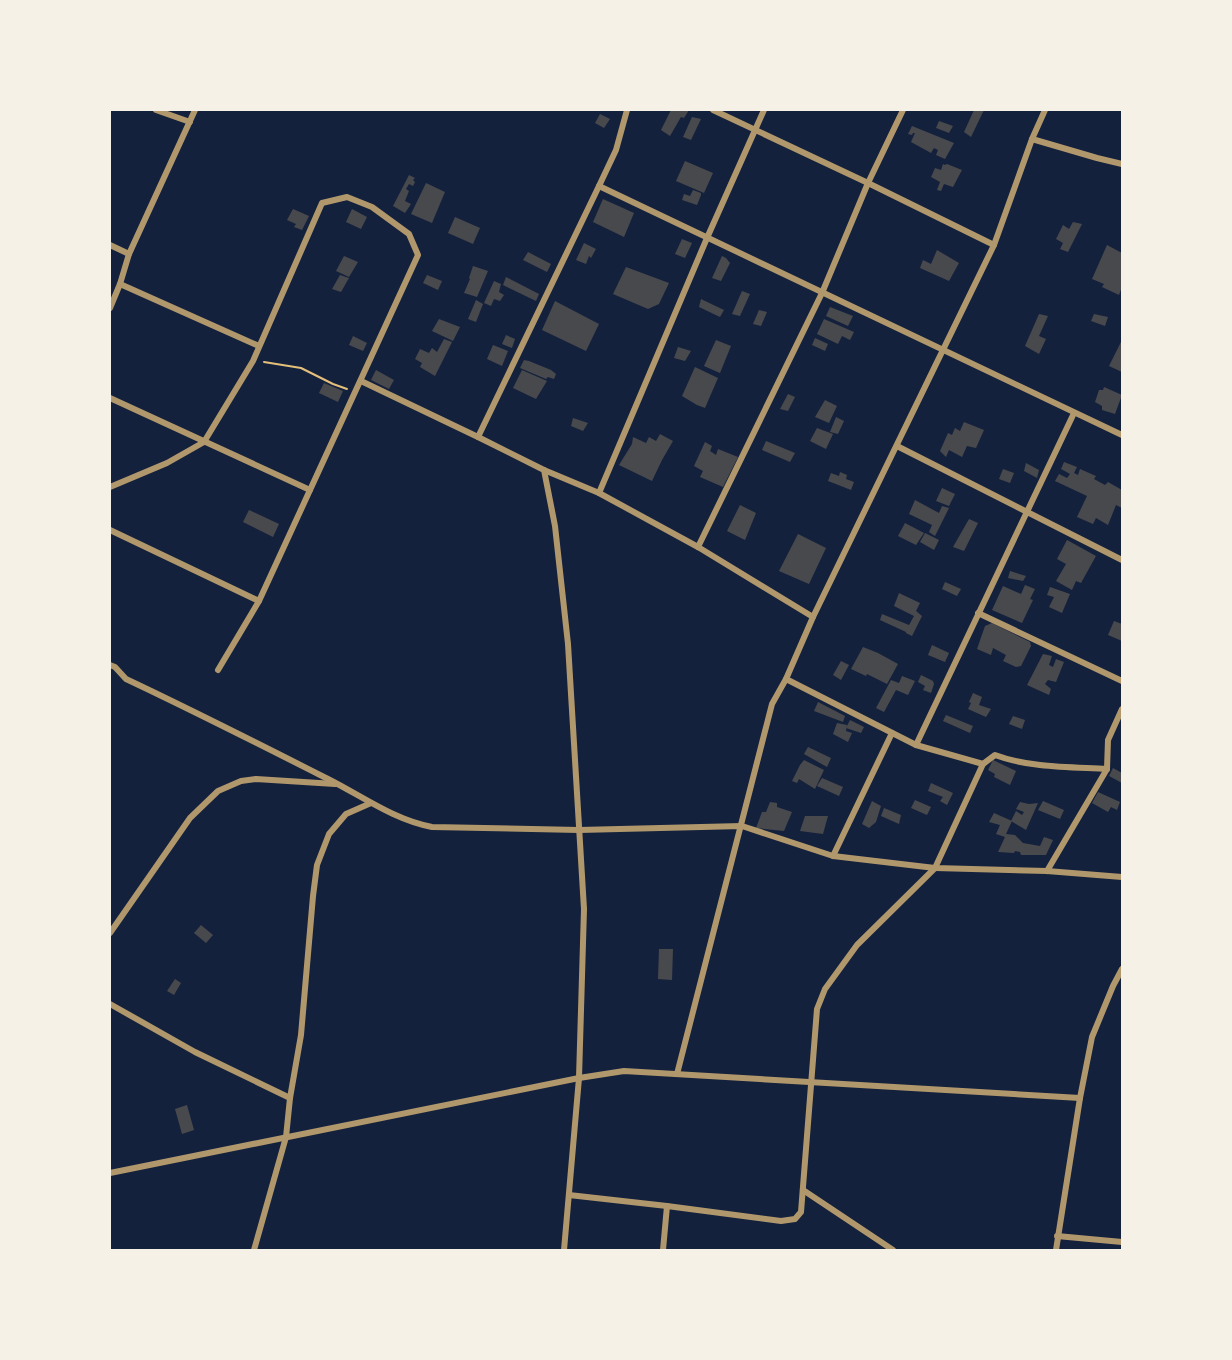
<svg xmlns="http://www.w3.org/2000/svg" width="1232" height="1360" viewBox="0 0 1232 1360" font-family="'DejaVu Sans',sans-serif">
  <style>
    .building { fill: #48494c }
    .lines { fill: none; stroke-linecap: round; stroke-linejoin: round }
    .path { stroke: #e5c07b; stroke-width: 2 }
    .minor { stroke: #b1986c; stroke-width: 6 }
  </style>
  <rect width="100%" height="100%" fill="#14213d"/>
  <g class="building">
    <path d="M671 110H689L684 118 681 117 670 136 661 130Z"/>
    <path d="M974 110H984L971 137 964 132Z"/>
    <path d="M600 114 610 119 604 128 595 123Z"/>
    <path d="M692 117 701 119 691 140 683 137Z"/>
    <path d="M939 121 953 126 949 133 936 128Z"/>
    <path d="M912 126 954 143 945 159 936 155 938 150 934 148 931 153 911 142 915 133H913L912 135 908 134Z"/>
    <path d="M685 161 713 173 704 193 676 181Z"/>
    <path d="M943 164 945 165 947 164 962 170 953 187 944 184 941 191 937 190 940 182 931 177 935 168 941 170Z"/>
    <path d="M409 175 415 178 413 180 415 182 413 186 409 184 406 189 409 191 405 201 411 204 405 213 393 206Z"/>
    <path d="M426 183 445 192 432 223 411 214Z"/>
    <path d="M693 190 701 193V195L697 205 682 200 684 194 690 196Z"/>
    <path d="M603 199 634 213 624 237 593 222Z"/>
    <path d="M293 209 309 216 302 230 294 227 296 224 287 220Z"/>
    <path d="M352 209 367 217 361 229 346 222Z"/>
    <path d="M455 217 480 228 473 244 448 233Z"/>
    <path d="M1073 222 1082 224 1068 252 1060 249 1063 243 1056 239 1063 225 1069 229Z"/>
    <path d="M682 239 692 243 685 258 675 254Z"/>
    <path d="M584 243 596 249 591 258 589 256 586 264 576 260Z"/>
    <path d="M1107 245 1122 253V287L1119 295 1102 287 1104 284 1092 279Z"/>
    <path d="M937 250 959 263 949 281 920 268 923 260 931 264Z"/>
    <path d="M528 252 551 264 547 272 523 260Z"/>
    <path d="M344 256 358 262 349 277 336 271Z"/>
    <path d="M722 256 726 258 730 263 721 281 712 278Z"/>
    <path d="M473 266 488 271 477 297 464 293 470 279 469 278Z"/>
    <path d="M626 267 669 283 659 304 648 309 613 294Z"/>
    <path d="M340 275 349 278 341 292 332 289Z"/>
    <path d="M427 275 442 281 438 290 423 283Z"/>
    <path d="M506 277 539 294 536 301 503 285Z"/>
    <path d="M494 281 501 284 499 292 504 295 500 301 494 299 491 306 484 303Z"/>
    <path d="M742 291 750 294 740 316 732 314Z"/>
    <path d="M701 299 724 310 720 317 699 307Z"/>
    <path d="M476 300 483 304 476 322 468 319Z"/>
    <path d="M555 301 599 324 586 351 542 330Z"/>
    <path d="M830 307 853 316 848 326 826 316Z"/>
    <path d="M759 310 767 312 761 326 753 324Z"/>
    <path d="M1039 314 1048 316 1039 336 1046 339 1039 354 1025 346Z"/>
    <path d="M1094 314 1108 317 1105 326 1091 321Z"/>
    <path d="M439 319 460 327 453 341 432 331Z"/>
    <path d="M824 319 854 332 850 340 842 336 838 344 817 334Z"/>
    <path d="M506 335 515 339 512 348 502 344Z"/>
    <path d="M353 336 367 343 363 351 349 345Z"/>
    <path d="M815 338 828 344 825 351 812 345Z"/>
    <path d="M444 339 452 342 435 376 420 367 422 363 415 359 420 349 429 353 432 348 437 352Z"/>
    <path d="M716 340 731 346 720 373 704 366Z"/>
    <path d="M1122 340V372L1109 366Z"/>
    <path d="M493 345 508 351 502 366 487 359Z"/>
    <path d="M678 347 691 351 685 361 674 358Z"/>
    <path d="M524 360 529 361 551 370 556 374 554 379 548 377 546 379 520 368Z"/>
    <path d="M695 367 718 378 705 408 697 405 682 396Z"/>
    <path d="M376 370 394 380 389 389 371 380Z"/>
    <path d="M522 370 547 381 536 399 513 388Z"/>
    <path d="M324 383 343 391 338 402 319 393Z"/>
    <path d="M1104 387 1122 395 1115 414 1102 410V406L1095 402 1099 390H1103Z"/>
    <path d="M788 394 795 397 788 411 780 409Z"/>
    <path d="M825 400 837 406 829 423 815 417Z"/>
    <path d="M836 417 844 421 838 434 830 432Z"/>
    <path d="M573 418 588 423 583 431 571 426Z"/>
    <path d="M964 422 984 430 976 448 967 446 962 457 949 450 946 457 940 451 948 433 952 435 955 428 960 431Z"/>
    <path d="M817 428 833 434 826 449 810 441Z"/>
    <path d="M660 434 673 441 662 460 652 481 619 465 632 444 633 437 646 443 649 437 656 441Z"/>
    <path d="M766 441 795 453 790 462 762 450Z"/>
    <path d="M705 442 712 446 710 451 716 455 718 449 738 457 723 487 700 477 703 471 694 466Z"/>
    <path d="M1064 462 1077 467 1074 473 1078 475 1080 469 1096 476 1094 479 1105 485 1108 482 1122 490V508L1116 505 1108 525 1096 518 1093 524 1077 517 1087 496 1055 481 1059 474 1067 478 1070 474 1061 469Z"/>
    <path d="M1026 463 1039 470 1037 478 1024 471Z"/>
    <path d="M1003 469 1014 473 1010 483 999 479Z"/>
    <path d="M840 472 847 475 846 479 854 482 851 490 828 481 831 473 839 476Z"/>
    <path d="M942 488 955 494 949 506 936 501Z"/>
    <path d="M915 500 939 513 942 506 949 508 935 536 929 532 932 525 909 514Z"/>
    <path d="M740 505 756 513 745 540 727 531Z"/>
    <path d="M249 510 279 524 273 537 243 522Z"/>
    <path d="M969 519 978 523 964 551 953 547Z"/>
    <path d="M905 523 924 533 916 545 898 536Z"/>
    <path d="M925 533 939 540 934 550 920 542Z"/>
    <path d="M798 534 826 548 809 584 779 571Z"/>
    <path d="M1067 540 1096 556 1081 583 1076 581 1072 590 1056 581 1066 564 1057 559Z"/>
    <path d="M1010 571 1026 576 1023 581 1008 578Z"/>
    <path d="M945 582 961 589 957 596 942 589Z"/>
    <path d="M1025 585 1035 589 1030 599 1033 600 1022 623 992 610 1003 586 1021 594Z"/>
    <path d="M1050 587 1070 594 1062 613 1049 607 1054 597 1047 595Z"/>
    <path d="M899 593 920 603 916 611 922 616 912 636 906 633V632L880 620 882 614 909 625 914 616 894 606Z"/>
    <path d="M1114 621 1122 624V641L1108 635Z"/>
    <path d="M992 623 1030 642 1031 646 1021 666 1016 667 1003 661 1006 655 993 648 991 655 977 649 985 626Z"/>
    <path d="M932 645 949 653 945 662 928 655Z"/>
    <path d="M863 647 878 653 898 664 887 684 867 674 866 676 851 669Z"/>
    <path d="M1043 654 1052 656 1049 665 1053 667 1056 659 1064 662 1056 682 1048 680 1045 684 1051 689 1049 695 1027 685Z"/>
    <path d="M841 661 849 665 841 680 833 675Z"/>
    <path d="M921 675 933 681 934 684 931 693 923 690 925 686 918 682Z"/>
    <path d="M902 676 915 681 908 695 896 690 884 712 876 708 891 680 899 683Z"/>
    <path d="M973 693 982 697 979 705 991 709 986 717 968 709 971 703 969 702Z"/>
    <path d="M818 702 845 716 843 722 814 711Z"/>
    <path d="M946 715 973 726 970 733 943 721Z"/>
    <path d="M1013 716 1025 720 1022 729 1009 724Z"/>
    <path d="M850 720 864 727 861 733 846 728Z"/>
    <path d="M837 723 847 725 846 731 852 733 848 742 833 734Z"/>
    <path d="M808 747 831 758 827 767 804 754Z"/>
    <path d="M804 760 824 770 815 789 799 779 797 783 792 781 800 765Z"/>
    <path d="M993 760 1016 771 1010 785 994 777 995 774 988 770Z"/>
    <path d="M1113 768 1122 773V783L1109 776Z"/>
    <path d="M822 778 843 787 839 796 817 786Z"/>
    <path d="M931 783 953 793 947 805 940 801 943 797 928 791Z"/>
    <path d="M1098 792 1120 802 1117 810 1111 807 1108 812 1092 803Z"/>
    <path d="M915 800 931 807 927 815 911 808Z"/>
    <path d="M872 801 881 806 876 822 869 828 862 824Z"/>
    <path d="M1043 801 1064 810 1060 819 1038 810Z"/>
    <path d="M770 802 777 803V807L792 812 784 831 756 828 762 812H766Z"/>
    <path d="M1020 802 1029 804 1038 803 1026 830 1011 821 1016 811 1022 815 1024 812 1016 809Z"/>
    <path d="M884 808 901 815 899 824 881 816Z"/>
    <path d="M994 813 1012 821 1006 834 1015 835 1023 843 1040 846 1044 837 1053 840 1046 855H1021L1020 852 1015 851 1014 853 998 852 1005 837 996 834 1000 825 989 822Z"/>
    <path d="M805 816H828L823 834 800 831Z"/>
    <path d="M201 925 213 935 206 943 194 933Z"/>
    <path d="M659 949H673L672 980 658 979Z"/>
    <path d="M175 979 181 983 174 995 167 991Z"/>
    <path d="M187 1105 194 1130 182 1134 175 1109Z"/>
  </g>
  <g class="lines">
    <path class="path" d="M264 362 301 368 333 384 347 389"/>
    <g class="minor">
      <path d="M156 110 190 122"/>
      <path d="M627 110 616 150 599 186 1122 435"/>
      <path d="M713 110 868 183 994 245"/>
      <path d="M1032 139 1097 158 1122 164"/>
      <path d="M110 245 129 254"/>
      <path d="M120 284 259 346"/>
      <path d="M110 308 120 284 129 254 195 110"/>
      <path d="M361 381 478 437"/>
      <path d="M110 398 310 490"/>
      <path d="M897 446 1122 560"/>
      <path d="M544 470 599 493 698 547"/>
      <path d="M110 487 167 463 204 442 253 361 322 203 347 197 372 207 409 234 418 255 259 601 218 670"/>
      <path d="M599 493 707 238 764 110"/>
      <path d="M110 530 259 601"/>
      <path d="M978 613 1122 681"/>
      <path d="M813 617 698 547 822 293 868 183 903 110"/>
      <path d="M110 665 115 667 126 679C194 711 261 745 328 779 362 796 394 820 432 827L579 830 742 826 833 856 935 868 1047 871 1122 877"/>
      <path d="M786 679 916 745 983 764"/>
      <path d="M916 745 1074 413"/>
      <path d="M833 856 892 733"/>
      <path d="M1047 871 1107 769 1108 740 1122 709"/>
      <path d="M110 933 190 818 218 791 241 781 256 779 335 784"/>
      <path d="M110 1004 195 1052 290 1098"/>
      <path d="M677 1074 772 704 786 679 813 617 994 245 1032 139 1045 110"/>
      <path d="M110 1173 579 1078 624 1071 1080 1098"/>
      <path d="M803 1190 893 1250"/>
      <path d="M569 1195 667 1206 781 1221 795 1219 801 1212 817 1009 825 989 857 945 935 868 983 764 995 755C1030 768 1070 767 1107 769"/>
      <path d="M1057 1236 1122 1242"/>
      <path d="M254 1250 286 1137 290 1098 301 1035 313 896 317 865 329 834 346 814 371 803"/>
      <path d="M564 1250 579 1078 584 909 568 644 555 526 544 470 478 437 599 186"/>
      <path d="M663 1250 667 1206"/>
      <path d="M1056 1250 1080 1098 1092 1037 1113 986 1122 969"/>
    </g>
  </g>
  <rect width="1232" height="1360" fill="none" stroke="#f6f1e7" stroke-width="222"/>
</svg>
